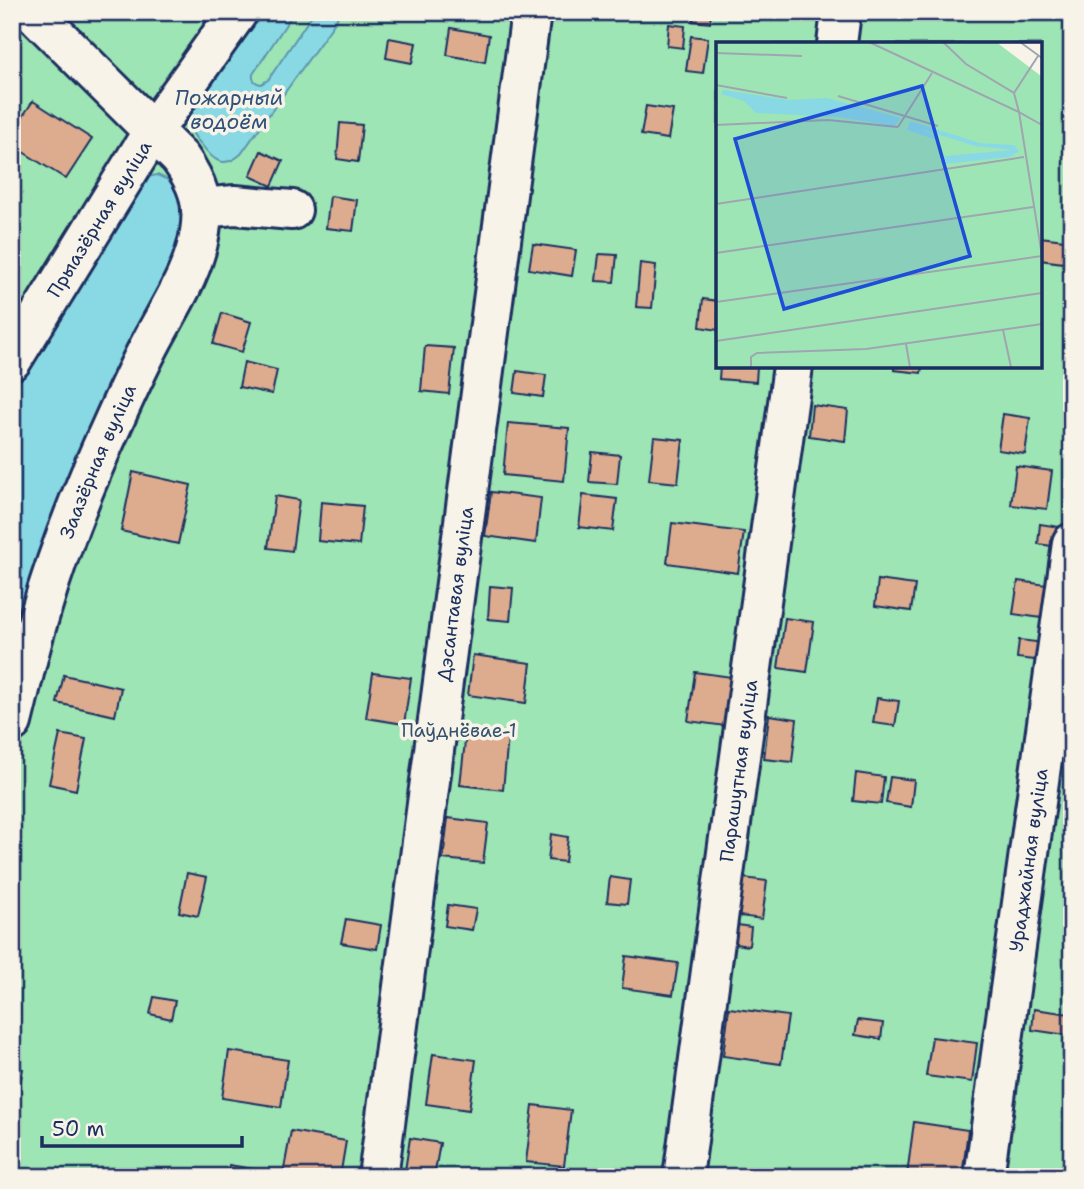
<svg xmlns="http://www.w3.org/2000/svg" width="1084" height="1189" viewBox="0 0 1084 1189" font-family="'Shantell Sans',sans-serif">
  <style>
    .green { fill: #9de5b4; stroke: #5c8a89; stroke-width: 2; fill-rule: evenodd }
    .water { fill: #89d9e4; stroke: #5d95ae; stroke-width: 2 }
    .building { fill: #ddac8f; stroke: #1b2f5e; stroke-width: 2 }
    .lines { fill: none; stroke-linecap: round; stroke-linejoin: round }
    .minor-casing { stroke: #1b2f5e; stroke-width: 44 }
    .minor { stroke: #f7f3e8; stroke-width: 38 }
    .labels { text-anchor: middle; stroke-width: 7; stroke-linejoin: round; paint-order: stroke }
    .street-label { font-size: 19px; fill: #1b2f5e; stroke: #f7f3e8 }
    .park-label { font-size: 19px; fill: #35536f; stroke: #f7f3e8 }
    .water-label { font-size: 21px; font-style: italic; fill: #315179; stroke: #f7f3e8 }
    .inset-road { fill: none; stroke: #9fa5b1; stroke-width: 2 }
    .view { fill: #1d4ed8; fill-opacity: 0.15; stroke: #1d4ed8; stroke-width: 3.5 }
    .inset-edge { fill: none; stroke: #1b2f5e; stroke-width: 3.5 }
  </style>
  <rect width="100%" height="100%" fill="#f7f3e8"/>
  <filter id="ink" filterUnits="userSpaceOnUse"><feTurbulence type="fractalNoise" baseFrequency=".0143" numOctaves="2"/><feDisplacementMap in="SourceGraphic" scale="14" xChannelSelector="R" yChannelSelector="G"/><feConvolveMatrix kernelMatrix="1 2 1 2 8 2 1 2 1" color-interpolation-filters="sRGB"/></filter>
  <g filter="url(#ink)">
    <path class="green" d="M12 12H1072V1177H12ZM718 44H1040V366H718Z"/>
    <g class="water">
      <path d="M254 12H294L253 74C252 80 255 83 261 84L268 80 314 12H338L337 19 333 25 241 154C223 170 213 160 201 144 196 139 191 132 189 125 188 118 190 110 192 103Z"/>
      <path d="M157 175C188 187 185 199 192 229L25 598 12 632V395L131 188 142 178Z"/>
    </g>
    <g class="building">
      <path d="M694 12H711L710 23 693 21Z"/>
      <path d="M669 24 685 26 683 48 667 46Z"/>
      <path d="M451 28 489 35 485 62 447 55Z"/>
      <path d="M691 36 708 38 703 73 686 71Z"/>
      <path d="M389 38 416 43 412 63 386 58Z"/>
      <path d="M33 101 92 139 66 179 12 145V132Z"/>
      <path d="M646 106 673 110 668 139 641 135Z"/>
      <path d="M340 123 362 125 358 162 337 159Z"/>
      <path d="M261 151 283 161 272 186 250 176Z"/>
      <path d="M330 196 357 200 353 231 326 228Z"/>
      <path d="M1040 237 1072 241V264L1040 260Z"/>
      <path d="M533 244 576 250 572 276 529 269Z"/>
      <path d="M599 254 617 255 614 282 596 281Z"/>
      <path d="M640 263 656 265 652 308 636 307Z"/>
      <path d="M703 299 718 301V330L700 327Z"/>
      <path d="M222 313 251 322 242 352 213 344Z"/>
      <path d="M425 346 454 348 449 394 421 391Z"/>
      <path d="M244 362 277 370 272 394 239 387Z"/>
      <path d="M720 366H757L756 382 719 379Z"/>
      <path d="M894 366H922L921 373 894 370Z"/>
      <path d="M517 371 546 375 543 397 514 393Z"/>
      <path d="M812 405 848 410 845 441 809 436Z"/>
      <path d="M1003 414 1030 418 1025 454 998 450Z"/>
      <path d="M508 423 569 428 564 481 503 475Z"/>
      <path d="M654 437 683 440 678 483 649 480Z"/>
      <path d="M592 452 620 455 617 484 589 482Z"/>
      <path d="M1016 466 1052 471 1047 509 1011 505Z"/>
      <path d="M133 472 191 485 178 544 121 531Z"/>
      <path d="M491 492 541 498 536 543 485 536Z"/>
      <path d="M583 495 617 499 613 531 579 527Z"/>
      <path d="M275 496 299 500 292 551 268 548Z"/>
      <path d="M321 502 363 506 359 545 318 541Z"/>
      <path d="M672 523 744 532 738 573 667 563Z"/>
      <path d="M1040 524 1060 527 1058 547 1038 544Z"/>
      <path d="M878 580 915 585 911 611 875 606Z"/>
      <path d="M1018 581 1054 586 1049 619 1013 614Z"/>
      <path d="M490 586 513 588 510 621 488 619Z"/>
      <path d="M785 618 814 622 807 672 778 668Z"/>
      <path d="M1019 640 1045 643 1042 661 1017 658Z"/>
      <path d="M473 655 531 663 526 703 468 695Z"/>
      <path d="M695 672 732 677 725 726 688 721Z"/>
      <path d="M373 673 411 678 404 724 366 718Z"/>
      <path d="M64 675 121 688 115 716 57 703Z"/>
      <path d="M877 698 899 701 895 726 873 723Z"/>
      <path d="M769 715 797 719 792 762 764 759Z"/>
      <path d="M466 733 508 737 503 790 460 785Z"/>
      <path d="M60 734 86 739 76 790 49 784Z"/>
      <path d="M856 773 884 777 881 804 853 801Z"/>
      <path d="M890 777 914 780 911 807 886 803Z"/>
      <path d="M448 818 488 823 483 863 443 859Z"/>
      <path d="M551 834 568 837 565 862 548 860Z"/>
      <path d="M187 873 207 877 198 916 179 912Z"/>
      <path d="M610 877 630 880 627 904 607 902Z"/>
      <path d="M736 877 767 881 762 919 731 915Z"/>
      <path d="M448 905 476 909 472 930 445 926Z"/>
      <path d="M346 919 381 925 377 949 341 943Z"/>
      <path d="M731 924 751 927 749 946 728 943Z"/>
      <path d="M626 956 678 963 673 995 622 988Z"/>
      <path d="M154 997 175 1001 171 1019 150 1014Z"/>
      <path d="M729 1008 788 1016 781 1064 723 1056Z"/>
      <path d="M1034 1009 1070 1014 1067 1035 1032 1030Z"/>
      <path d="M858 1020 883 1023 881 1039 855 1035Z"/>
      <path d="M932 1037 977 1043 972 1082 926 1076Z"/>
      <path d="M229 1051 288 1060 281 1107 222 1098Z"/>
      <path d="M433 1054 476 1060 469 1110 426 1104Z"/>
      <path d="M12 1067 23 1069 14 1112H12Z"/>
      <path d="M533 1105 571 1110 564 1166 526 1162Z"/>
      <path d="M914 1122 968 1130 962 1177H921L907 1175Z"/>
      <path d="M291 1131 346 1141 340 1177H296L283 1174Z"/>
      <path d="M410 1138 440 1143 434 1177H404Z"/>
      <path d="M229 1165 266 1171 265 1177H227Z"/>
    </g>
    <g class="lines">
      <defs>
        <g id="minor">
          <path d="M837 44 841 12"/>
          <path d="M201 208 235 205 292 210"/>
          <path id="s1" d="M12 360 153 131 238 12"/>
          <path id="s2" d="M12 722C21 686 29 649 40 614 59 549 84 486 112 425 125 396 138 367 153 339 171 305 194 271 200 232 205 203 197 182 180 158L33 12"/>
          <path id="s3" d="M378 1177 531 12"/>
          <path id="s4" d="M683 1177 793 366"/>
          <path id="s5" d="M984 1177 1072 543"/>
        </g>
      </defs>
      <use href="#minor" class="minor-casing"/>
      <use href="#minor" class="minor"/>
    </g>
  </g>
  <g class="labels">
    <g class="street-label">
      <text dy="7" stroke="none"><textPath href="#s1" startOffset="166">Прыазёрная вуліца</textPath></text>
      <text dy="7" stroke="none"><textPath href="#s2" startOffset="275">Заазёрная вуліца</textPath></text>
      <text dy="7" stroke="none"><textPath href="#s3" startOffset="588">Дэсантавая вуліца</textPath></text>
      <text dy="7" stroke="none"><textPath href="#s4" startOffset="410">Парашутная вуліца</textPath></text>
      <text dy="7" stroke="none"><textPath href="#s5" startOffset="320">Ураджайная вуліца</textPath></text>
    </g>
    <g class="park-label">
      <text x="459" y="737">Паўднёвае-1</text>
    </g>
    <g class="water-label">
      <text x="229" y="105">Пожарный<tspan x="229" dy="24">водоём</tspan></text>
    </g>
  </g>
  <g transform="translate(716 42)">
    <rect width="326" height="326" fill="#f7f3e8"/>
    <path d="M0 0H280L325 34V325H0Z" fill="#9de5b4"/>
    <path d="M7 48 73 58 111 56 185 76 178 84 123 75 40 71 28 59 5 52ZM194 79 264 101 298 103 303 109 294 115 228 122V114L296 108 259 104 204 87 220 94 218 97 191 88Z" fill="#89d9e4"/>
    <path class="inset-road" d="M227 0 250 22 298 51 303 70 326 83M304 0 326 16M0 11 86 14M0 43 71 56M298 51 322 14M122 54 222 84M0 83 112 78 182 85M182 85 216 31M0 162 308 115M0 211 317 165M0 260 326 214 303 70 153 0M287 288 295 325M0 299 326 251M190 302 194 325M35 325V315L41 311 150 307 326 282"/>
    <path class="view" d="M206 44 254 214 68 267 19 97Z"/>
    <rect width="326" height="326" class="inset-edge"/>
  </g>
  <rect width="1084" height="1189" fill="none" stroke="#f7f3e8" stroke-width="42"/>
  <rect x="21" y="21" width="1042" height="1147" fill="none" stroke="#1b2f5e" stroke-width="2.5" filter="url(#ink)"/>
  <path d="M42 1136v10h200v-10" fill="none" stroke="#1b2f5e" stroke-width="3.5"/>
  <text x="52" y="1136" font-size="21" fill="#1b2f5e" stroke="#f7f3e8" stroke-width="5" paint-order="stroke">50 m</text>
</svg>
